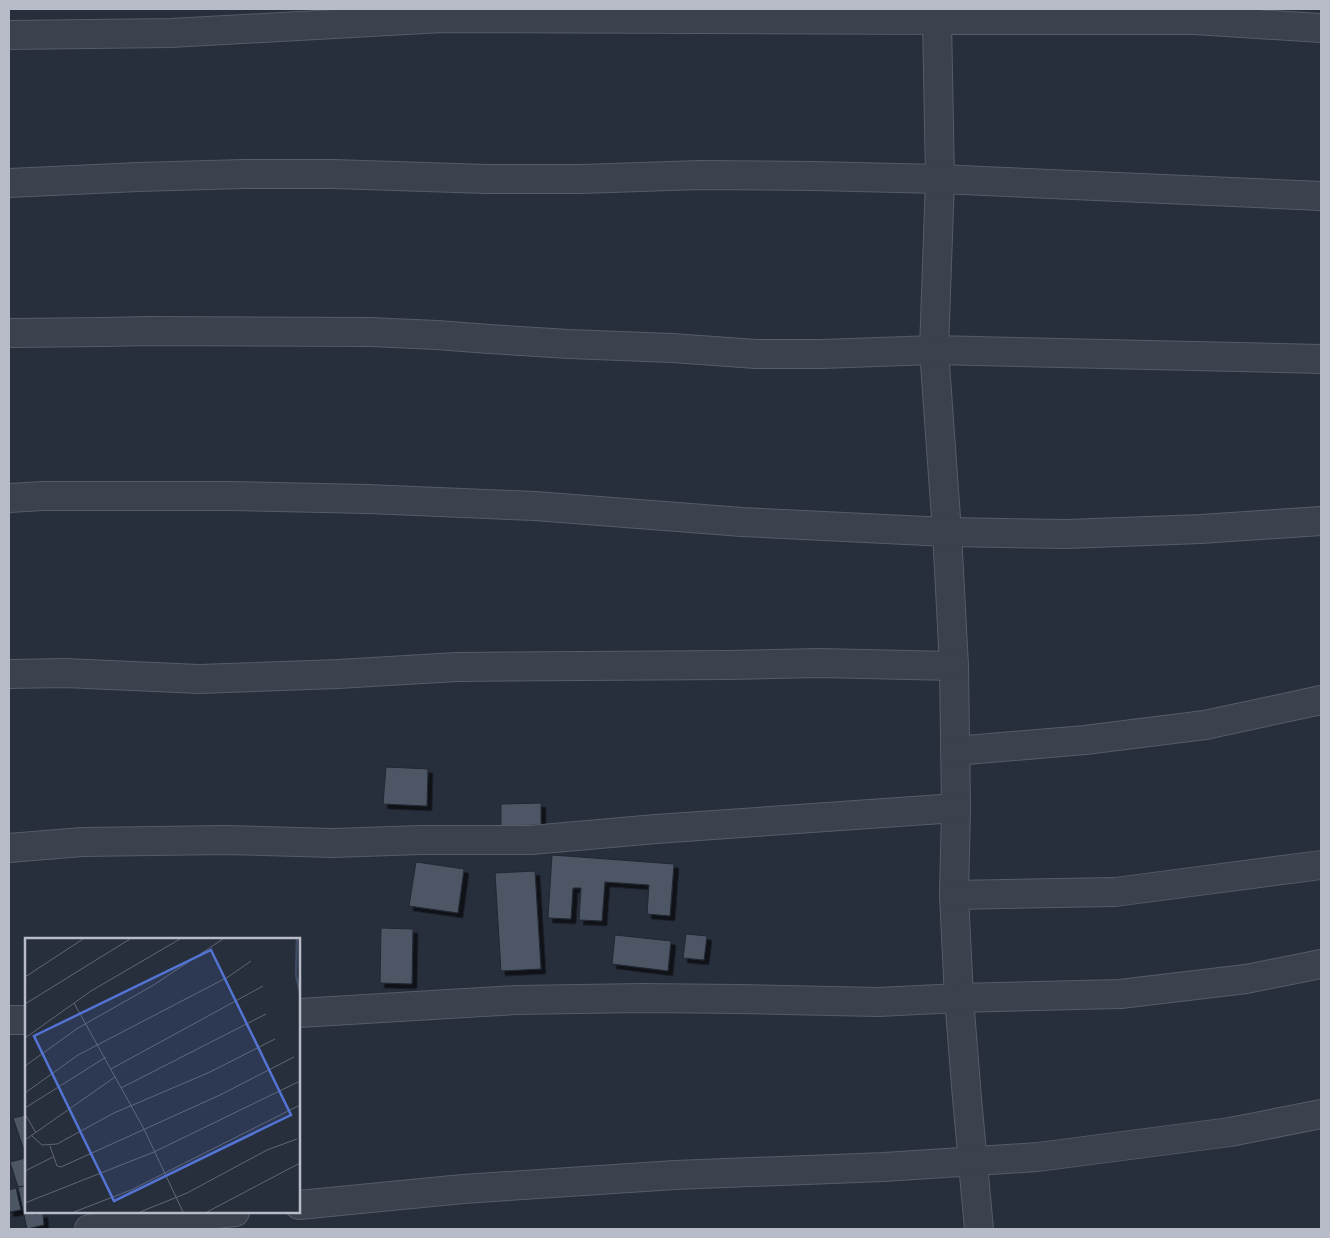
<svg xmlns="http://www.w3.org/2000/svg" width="1330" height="1238" viewBox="0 0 1330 1238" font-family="'Fira Sans Condensed',sans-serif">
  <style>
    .building { fill: #4e5665; stroke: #222834; filter: url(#shadow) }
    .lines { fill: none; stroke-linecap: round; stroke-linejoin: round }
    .minor-casing { stroke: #565c68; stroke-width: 30 }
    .minor { stroke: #3b414d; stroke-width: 28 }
    .inset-river { fill: none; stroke: #3f4b63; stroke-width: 2.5 }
    .inset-road { fill: none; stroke: #616774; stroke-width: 1 }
    .view { fill: #5374d2; fill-opacity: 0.15; stroke: #5374d2; stroke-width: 2.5 }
    .inset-edge { fill: none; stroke: #b7bcc8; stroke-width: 2.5 }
  </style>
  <defs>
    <filter id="shadow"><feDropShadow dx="4.5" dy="4.5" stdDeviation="0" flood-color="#0009"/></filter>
  </defs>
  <rect width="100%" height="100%" fill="#272e3c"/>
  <g class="building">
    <path d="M386 767 428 769 427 806 383 804Z"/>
    <path d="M541 803V825L501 826V804Z"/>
    <path d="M552 855 674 864 670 916 647 914 649 885 605 882 602 921 579 920 581 888H573L571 919 548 918Z"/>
    <path d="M416 862 464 869 458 913 409 906Z"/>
    <path d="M535 871 541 969 501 971 495 873Z"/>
    <path d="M381 928 413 929 412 984 380 983Z"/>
    <path d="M686 934 707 936 704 960 683 958Z"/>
    <path d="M615 935 671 941 668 971 612 964Z"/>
    <path d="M26 1115V1152L25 1153 13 1118Z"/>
    <path d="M26 1158V1188L25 1186 18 1187 10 1162Z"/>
    <path d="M25 1186 26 1212H34V1214L43 1213 44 1225 27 1229 18 1187Z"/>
    <path d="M16 1188 21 1210 9 1212V1190Z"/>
  </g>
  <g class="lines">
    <defs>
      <g id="minor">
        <path d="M938 9 937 20 940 179 934 350 947 532 954 666 956 808 954 895 959 998 967 1098 979 1229"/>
        <path d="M9 35 171 33 443 18 937 20H1194L1321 28"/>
        <path d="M9 183 138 177 244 174H333L487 179H581L700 175 814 176 940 179 1321 196"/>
        <path d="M9 333 105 332 148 331 370 332 437 335 489 339 569 344 672 348 756 354H822L934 350 1321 359"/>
        <path d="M9 498 43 496H229L368 499 535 506 742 522 947 532 1067 534 1201 529 1321 521"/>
        <path d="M9 674 65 673 199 679 338 674 457 667 727 665 819 663 954 666"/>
        <path d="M955 751 1085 740 1205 725 1321 700"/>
        <path d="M9 848 82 842 225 840 333 843 421 840H531L656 829 956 808"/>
        <path d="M954 895 1115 892 1321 865"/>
        <path d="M299 1013 516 1000 642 998 739 999 878 1002 959 998 1120 994 1246 979 1321 964"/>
        <path d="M9 1020H26"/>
        <path d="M299 1205 463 1189 675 1175 884 1167 1038 1157 1230 1132 1321 1114"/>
        <path d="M89 1229 137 1222 235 1212"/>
      </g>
    </defs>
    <use href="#minor" class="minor-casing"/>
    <use href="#minor" class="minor"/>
  </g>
  <g transform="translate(25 938)">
    <rect width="275" height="275" fill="#272e3c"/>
    <path class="inset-river" d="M272 1 271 37 275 54"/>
    <path class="inset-road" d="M0 39 58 1M49 65 119 191 158 274M0 66 105 1M0 100 66 53 155 1M0 128 53 90 127 48 198 1M86 131 238 48M96 150 241 76M0 155 53 117 203 39 226 23M0 170 81 119M0 176 11 195M7 198 17 207 32 206 89 175 185 134 250 101M0 202 90 139M25 208 32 228 36 229 195 157 269 119M0 233 28 219M0 265 129 214 275 143M49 274 106 252 275 167M115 274 162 255 242 212 272 201M182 274 275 225"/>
    <path class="view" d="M186 12 266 177 89 263 9 98Z"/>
    <rect width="275" height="275" class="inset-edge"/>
  </g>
  <rect width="1330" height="1238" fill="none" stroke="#b7bcc8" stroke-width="20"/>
</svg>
